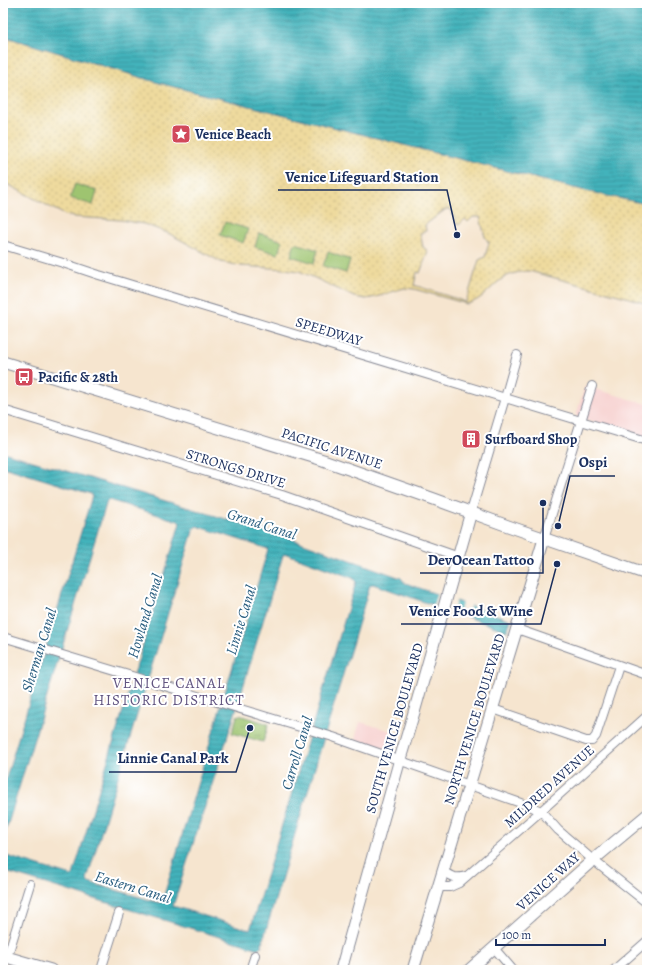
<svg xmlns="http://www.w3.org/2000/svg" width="650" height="973" viewBox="0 0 650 973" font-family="Alegreya,serif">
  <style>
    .built { fill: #f7d0cf }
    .grass { fill: url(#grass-tufts); stroke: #5c7a66 }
    .sand { fill: url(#sand-dots); stroke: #84847e; fill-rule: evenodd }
    .pitch { fill: #9ec46f; stroke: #5c7a66 }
    .water { fill: url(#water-rules); stroke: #2f718c; fill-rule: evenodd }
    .pier { fill: #f6e5cf }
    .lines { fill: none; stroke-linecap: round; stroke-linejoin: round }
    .street-casing { stroke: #888a96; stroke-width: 10 }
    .secondary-casing { stroke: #888a96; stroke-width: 13 }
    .street { stroke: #fff; stroke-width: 8 }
    .secondary { stroke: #fff; stroke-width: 11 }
    .labels { text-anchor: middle; stroke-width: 4; stroke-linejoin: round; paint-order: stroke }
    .poi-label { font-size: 14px; font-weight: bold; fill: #1b2f5e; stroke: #fff; text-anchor: start }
    .street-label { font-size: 14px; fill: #1b2f5e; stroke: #fff }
    .water-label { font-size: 15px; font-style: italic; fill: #295d7f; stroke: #fff }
    .neighbourhood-label { font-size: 15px; letter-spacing: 1px; fill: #615480; stroke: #fff }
    .leader { fill: none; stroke: #1b2f5e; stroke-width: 1.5 }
    .callout-dot { fill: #1b2f5e; stroke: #fff; stroke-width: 1.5 }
    .callout-label { font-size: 15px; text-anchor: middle; font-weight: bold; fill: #1b2f5e; stroke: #fff; stroke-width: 4; stroke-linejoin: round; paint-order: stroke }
  </style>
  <defs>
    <pattern id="grass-tufts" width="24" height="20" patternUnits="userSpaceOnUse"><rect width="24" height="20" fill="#9ec46f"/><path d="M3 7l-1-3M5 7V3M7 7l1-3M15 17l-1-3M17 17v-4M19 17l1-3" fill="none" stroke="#80a05e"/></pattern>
    <pattern id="sand-dots" width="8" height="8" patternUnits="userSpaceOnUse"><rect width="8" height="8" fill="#eeda9e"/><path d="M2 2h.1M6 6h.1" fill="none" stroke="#ccbb8a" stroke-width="1.8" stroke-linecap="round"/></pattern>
    <pattern id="water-rules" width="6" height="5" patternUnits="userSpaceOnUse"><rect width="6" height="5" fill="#43b3bb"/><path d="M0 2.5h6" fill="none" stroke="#37929b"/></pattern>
  </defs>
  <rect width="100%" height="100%" fill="#fff"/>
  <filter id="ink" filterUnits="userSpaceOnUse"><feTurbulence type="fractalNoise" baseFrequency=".025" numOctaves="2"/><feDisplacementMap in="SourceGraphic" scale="8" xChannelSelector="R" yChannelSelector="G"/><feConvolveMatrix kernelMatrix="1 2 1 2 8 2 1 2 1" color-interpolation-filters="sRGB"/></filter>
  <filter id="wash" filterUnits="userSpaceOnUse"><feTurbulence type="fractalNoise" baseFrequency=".012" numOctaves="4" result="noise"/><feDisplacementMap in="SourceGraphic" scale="16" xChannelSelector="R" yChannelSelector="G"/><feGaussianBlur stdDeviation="0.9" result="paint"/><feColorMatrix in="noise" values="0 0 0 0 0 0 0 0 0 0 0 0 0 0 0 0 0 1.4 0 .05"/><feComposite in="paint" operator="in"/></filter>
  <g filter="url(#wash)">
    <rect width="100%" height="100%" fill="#f6e5cf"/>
    <g class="built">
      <path d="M585 386 647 404V438L576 416Z"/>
      <path d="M360 722 395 732 389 750 355 739Z"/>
    </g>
    <path class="grass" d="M239 715 269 724 263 742 232 733 237 716Z"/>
    <path class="sand" d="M3 36 163 84 594 193 647 204V304L626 297 529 271C519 272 511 273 502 279 489 288 483 300 467 304L414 289 404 288 376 297 366 299 354 297 315 278 299 271 285 269 241 266 221 262 168 233 144 224 120 220 74 217 65 215 9 185 3 183ZM446 209H451L456 223 459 225 465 219 468 222 473 217H480L485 237 489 243 485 257 479 260 466 302 414 285 417 272 420 273 428 251 423 247 420 233 426 231 425 225Z"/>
    <g class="pitch">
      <path d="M75 184 97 191 93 205 70 198Z"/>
      <path d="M225 222 248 229 243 243 220 235Z"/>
      <path d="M259 233 282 241 278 254 255 247Z"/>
      <path d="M295 243 318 250 314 263 291 256Z"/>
      <path d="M328 252 350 260 346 273 323 266Z"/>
    </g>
    <g class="water">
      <path d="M3 3H647V204L594 193 163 84 3 36Z"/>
      <path d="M3 452 289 538 401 578 405 583 511 620 507 631 373 584 370 585 261 947 259 949 3 871V855L72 876 73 875 180 523 178 521 109 500 107 501 3 840V788L92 496 91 494 3 467ZM197 526 268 549 162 902 160 903 88 882 87 879 194 528ZM287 554 353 578 356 582 250 930 173 906 238 704 283 555Z"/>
    </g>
    <g class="pier">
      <path d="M415 584 457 599 452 614 409 599V598L433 606 437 593 414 585Z"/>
      <path d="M463 601 471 604 466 619 458 616Z"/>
    </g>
  </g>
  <g filter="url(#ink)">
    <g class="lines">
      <defs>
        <g id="street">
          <path d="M3 245 63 263 99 275 647 441"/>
          <path d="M3 410 282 495 459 557"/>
          <path d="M471 512 505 398 517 355"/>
          <path d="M544 539 592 386"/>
          <path d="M517 629 647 675"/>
          <path d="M3 637 333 737 532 807 541 811 558 830 593 860 647 903"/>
          <path d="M493 709 586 741H592L596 736 619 666"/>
          <path d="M443 871C452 877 455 879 466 876"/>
          <path d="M438 887H450L459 883 541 811 647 716"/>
          <path d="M494 948 513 970"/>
          <path d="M3 957 10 948 30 884"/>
          <path d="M101 970 119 913"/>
          <path d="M250 970 255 955"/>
          <path d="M614 970 647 941"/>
        </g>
        <g id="secondary">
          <path d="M3 362 323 460 434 499 508 526 647 574"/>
          <path d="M3 956 51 970"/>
          <path d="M341 970 400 759 415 709 471 512"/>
          <path d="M413 970 544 539"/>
          <path d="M469 970 593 860 647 815"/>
        </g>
      </defs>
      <use href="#street" class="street-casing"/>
      <use href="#secondary" class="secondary-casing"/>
      <use href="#street" class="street"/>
      <use href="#secondary" class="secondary"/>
    </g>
  </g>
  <defs>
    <symbol id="sight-square" viewBox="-11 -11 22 22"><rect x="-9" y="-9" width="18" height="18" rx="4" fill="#d1495b" stroke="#fff"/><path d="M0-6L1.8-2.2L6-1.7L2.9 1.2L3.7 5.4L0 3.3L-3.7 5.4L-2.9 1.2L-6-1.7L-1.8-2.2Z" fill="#fff"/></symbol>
    <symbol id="bus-square" viewBox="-11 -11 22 22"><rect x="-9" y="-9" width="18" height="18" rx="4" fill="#d1495b" stroke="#fff"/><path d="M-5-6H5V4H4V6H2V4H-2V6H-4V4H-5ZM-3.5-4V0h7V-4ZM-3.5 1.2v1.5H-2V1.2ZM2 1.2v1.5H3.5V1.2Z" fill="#fff"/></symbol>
    <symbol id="building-square" viewBox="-11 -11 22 22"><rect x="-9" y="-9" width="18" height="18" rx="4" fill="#d1495b" stroke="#fff"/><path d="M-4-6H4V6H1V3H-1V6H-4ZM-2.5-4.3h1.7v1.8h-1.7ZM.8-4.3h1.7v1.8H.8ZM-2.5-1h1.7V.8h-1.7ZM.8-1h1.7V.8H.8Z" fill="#fff"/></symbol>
  </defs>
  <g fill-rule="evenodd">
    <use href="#sight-square" x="170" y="123" width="22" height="22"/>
    <use href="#bus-square" x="13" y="366" width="22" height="22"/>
    <use href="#building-square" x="460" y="428" width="22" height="22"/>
  </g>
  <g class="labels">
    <g class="poi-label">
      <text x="195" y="139">Venice Beach</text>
      <text x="38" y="382">Pacific &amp; 28th</text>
      <text x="485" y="444">Surfboard Shop</text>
    </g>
    <g class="street-label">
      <text transform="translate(329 331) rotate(17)" y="5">SPEEDWAY</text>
      <text transform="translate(332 448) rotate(18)" y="5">PACIFIC AVENUE</text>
      <text transform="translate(236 468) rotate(17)" y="5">STRONGS DRIVE</text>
      <text transform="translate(474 719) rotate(-73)" y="5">NORTH VENICE BOULEVARD</text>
      <text transform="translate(394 728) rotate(-74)" y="5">SOUTH VENICE BOULEVARD</text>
      <text transform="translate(549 786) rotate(-42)" y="5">MILDRED AVENUE</text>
      <text transform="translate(548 881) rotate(-42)" y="5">VENICE WAY</text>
    </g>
    <g class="water-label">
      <text transform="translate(262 524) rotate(18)" y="5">Grand Canal</text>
      <text transform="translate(145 616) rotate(-73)" y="5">Howland Canal</text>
      <text transform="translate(241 620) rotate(-73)" y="5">Linnie Canal</text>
      <text transform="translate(39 650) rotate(-73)" y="5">Sherman Canal</text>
      <text transform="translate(297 753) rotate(-73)" y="5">Carroll Canal</text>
      <text transform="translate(133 887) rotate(17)" y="5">Eastern Canal</text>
    </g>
    <g class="neighbourhood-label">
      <text x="169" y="688">VENICE CANAL<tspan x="169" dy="17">HISTORIC DISTRICT</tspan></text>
    </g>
  </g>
  <path class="leader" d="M457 235L447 190H278M558 526L570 476H615M543 503L543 573H420M557 564L541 624H401M250 728L236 772H109"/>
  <g class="callout-dot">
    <circle cx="457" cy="235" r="4"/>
    <circle cx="558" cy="526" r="4"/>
    <circle cx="543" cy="503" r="4"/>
    <circle cx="557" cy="564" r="4"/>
    <circle cx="250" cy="728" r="4"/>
  </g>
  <g class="callout-label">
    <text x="362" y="182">Venice Lifeguard Station</text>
    <text x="593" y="467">Ospi</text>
    <text x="481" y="565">DevOcean Tattoo</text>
    <text x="471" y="616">Venice Food &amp; Wine</text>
    <text x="173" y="763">Linnie Canal Park</text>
  </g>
  <rect width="650" height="973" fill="none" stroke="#fff" stroke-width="16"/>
  <path d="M496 939v6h109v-6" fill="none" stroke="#1b2f5e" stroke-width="2"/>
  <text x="502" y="939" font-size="12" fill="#1b2f5e" stroke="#ffffff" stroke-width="3" paint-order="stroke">100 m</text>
</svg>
